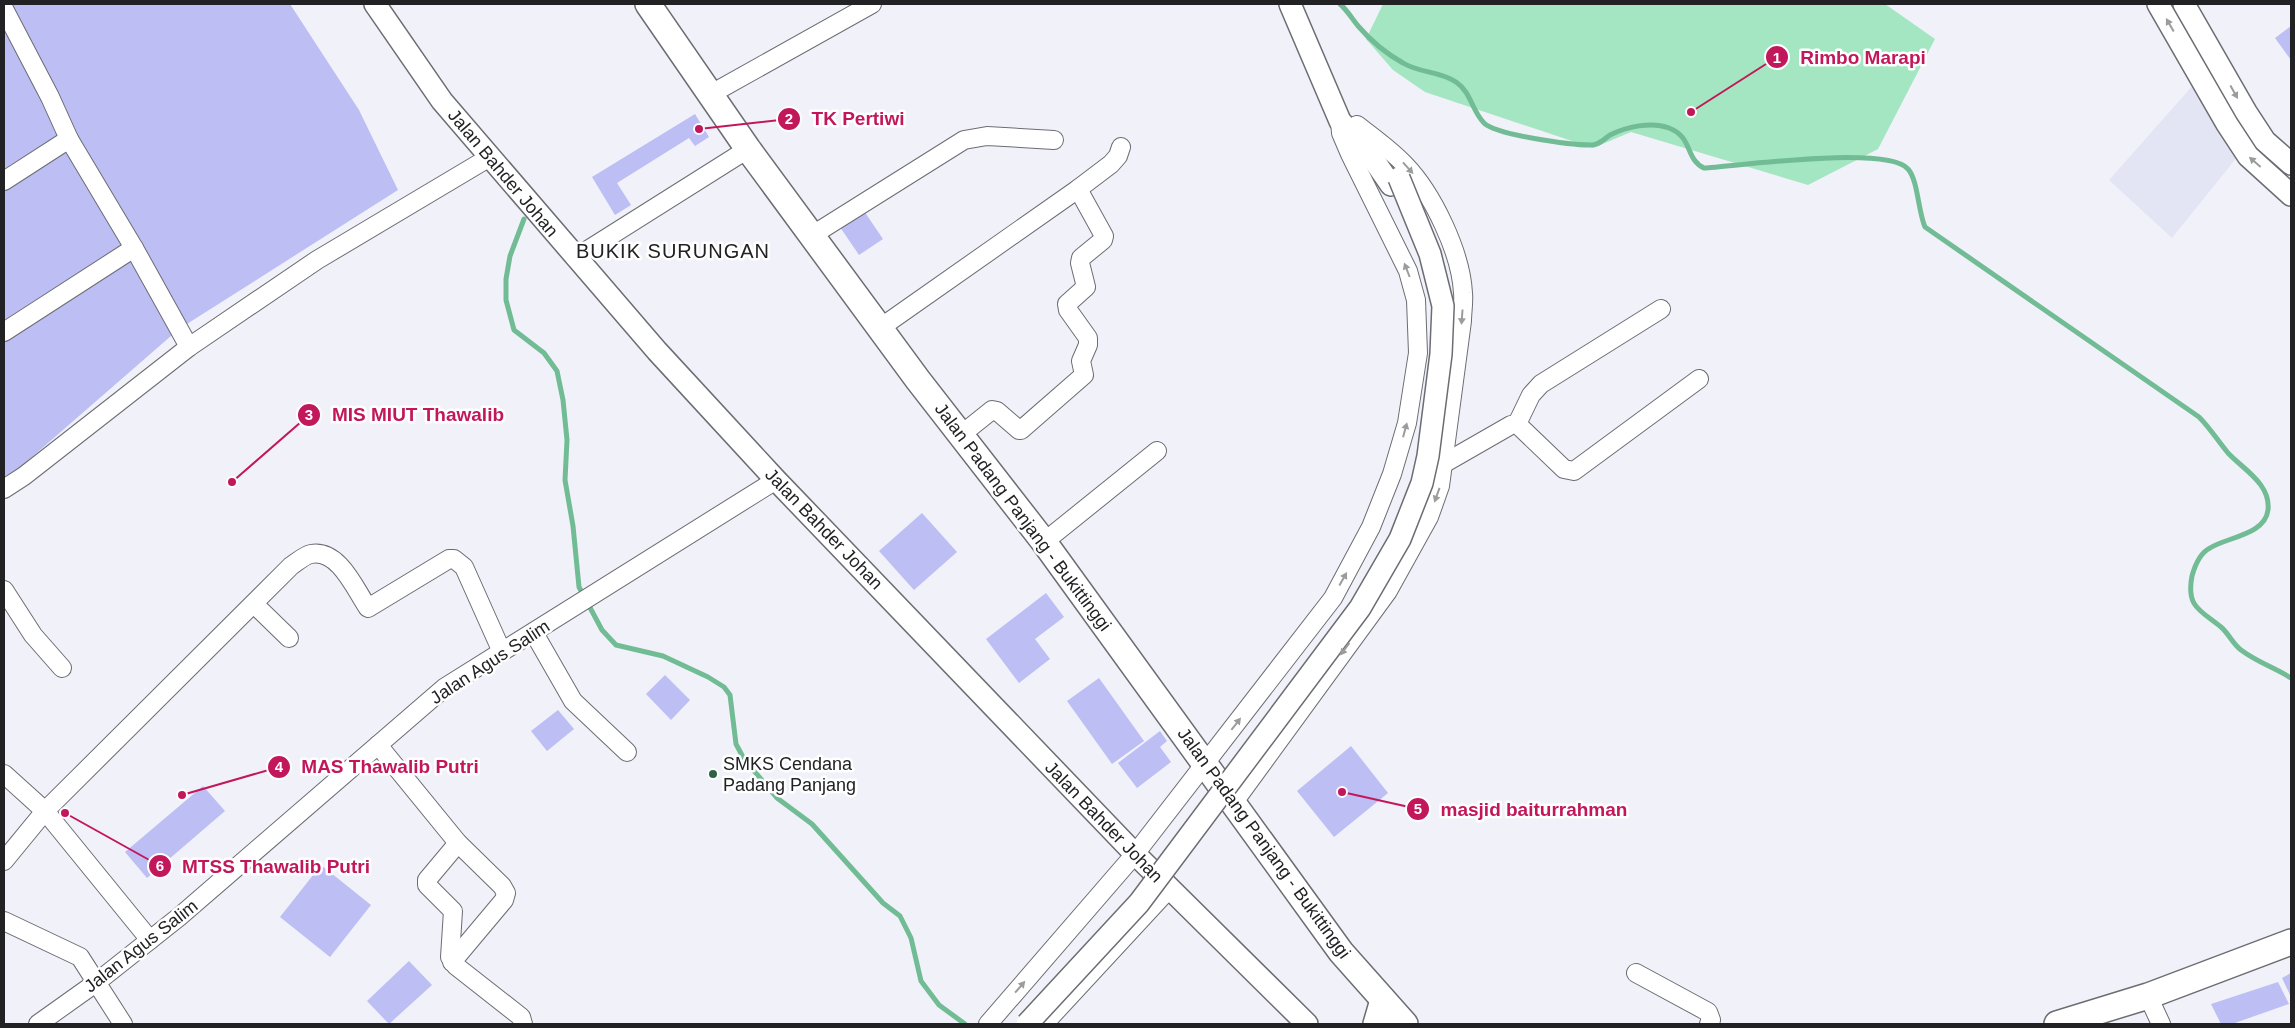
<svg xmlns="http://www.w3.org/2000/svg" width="2295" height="1028" viewBox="0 0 2295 1028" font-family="Arial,sans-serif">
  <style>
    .built { fill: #e4e5f4 }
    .green { fill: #a3e6c1 }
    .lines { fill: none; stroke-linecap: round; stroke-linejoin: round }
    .stream { stroke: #71bc95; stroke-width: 5 }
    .building { fill: #bcbef4 }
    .minor-casing { stroke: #6c6d73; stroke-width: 20 }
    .major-casing { stroke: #6c6d73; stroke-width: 24 }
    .highway-casing { stroke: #6c6d73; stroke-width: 28 }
    .minor { stroke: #fff; stroke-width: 18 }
    .major { stroke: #fff; stroke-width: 21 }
    .highway { stroke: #fff; stroke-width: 25 }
    .major-bridge-casing { stroke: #6c6d73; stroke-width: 24; stroke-linecap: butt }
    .major-bridge { stroke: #fff; stroke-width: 21 }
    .oneway { fill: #9c9c9c }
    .poi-dot { fill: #2d6248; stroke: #fff; stroke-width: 2 }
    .labels { text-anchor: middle; stroke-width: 5; stroke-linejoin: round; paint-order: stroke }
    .street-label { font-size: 18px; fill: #222224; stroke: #fff }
    .poi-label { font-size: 18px; fill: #222224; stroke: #fff; text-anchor: start }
    .quarter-label { font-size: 20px; letter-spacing: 1px; fill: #222224; stroke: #fff }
    .leader { fill: none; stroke: #c2185b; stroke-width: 2 }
    .callout-dot { fill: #c2185b; stroke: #fff; stroke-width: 2 }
    .mark-label { font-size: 15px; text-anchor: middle; font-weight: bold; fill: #fff }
    .callout-label { font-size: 19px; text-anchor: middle; font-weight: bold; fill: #c2185b; stroke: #fff; stroke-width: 5; stroke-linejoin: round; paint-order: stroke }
  </style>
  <rect width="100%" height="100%" fill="#f1f2f9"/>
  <path class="built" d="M2195 83 2238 156 2172 238 2109 180Z"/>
  <path class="green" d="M1383 4H1885L1935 39 1878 149 1808 185 1631 132 1593 148 1425 92 1393 70 1366 39Z"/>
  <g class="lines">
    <g class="stream">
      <path d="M1340 4C1348 11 1352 19 1359 27 1371 41 1387 54 1403 63 1419 73 1440 71 1456 82 1471 92 1472 111 1484 123 1496 135 1571 145 1590 145 1598 146 1604 139 1610 135 1626 127 1651 121 1669 128 1693 137 1685 159 1704 168 1739 166 1887 145 1908 169 1918 180 1918 211 1925 227L2199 417C2210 428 2218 441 2228 453 2243 469 2271 484 2268 510 2265 535 2227 537 2210 548 2200 553 2195 565 2192 576 2186 607 2200 610 2221 627 2229 634 2233 644 2241 650 2257 662 2275 668 2291 678"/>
      <path d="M524 219 510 256 506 279V300L514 330 544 353 557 371 563 400 567 440 565 480 573 526 579 587 602 630 616 645 663 656 708 677 724 687 730 695 736 744 744 759 777 798 812 824 883 903 900 916 911 938 921 981 939 1005 965 1024"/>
    </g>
  </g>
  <g class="building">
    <path d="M4 4H290L359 110 398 190 179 329 17 470 4 477Z"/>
    <path d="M2291 26V60L2275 38Z"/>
    <path d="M695 114 709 137 695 146 689 138 617 183 631 205 615 215 592 177Z"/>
    <path d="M864 211 883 239 859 255 840 227Z"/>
    <path d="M922 513 957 552 914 590 879 551Z"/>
    <path d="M1046 593 1064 617 1035 639 1050 659 1019 683 986 639Z"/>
    <path d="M665 675 690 700 671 720 646 694Z"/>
    <path d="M1099 678 1144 741 1112 764 1067 701Z"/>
    <path d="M558 710 574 729 547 751 531 731Z"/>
    <path d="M1160 731 1167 741 1160 747 1171 762 1137 788 1118 763Z"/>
    <path d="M1351 746 1388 793 1334 837 1297 791Z"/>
    <path d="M203 786 225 811 147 878 125 852Z"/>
    <path d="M321 865 371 905 330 957 280 917Z"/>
    <path d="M409 961 432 985 389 1024 367 1001Z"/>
    <path d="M2291 973V997L2282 978Z"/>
    <path d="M2278 982 2289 1004 2232 1024H2221L2211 1004Z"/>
  </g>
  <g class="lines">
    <defs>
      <g id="minor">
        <path d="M4 9 50 97 69 139 134 248 189 347"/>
        <path d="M711 94 872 4"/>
        <path d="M4 181 69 139"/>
        <path d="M811 236 964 140 987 136 1054 140"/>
        <path d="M575 258 748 149"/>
        <path d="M880 328 1078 189 1111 164 1118 156 1121 147"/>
        <path d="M4 332 134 248"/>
        <path d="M1517 424 1531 395 1541 384 1661 309"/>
        <path d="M962 434 992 410 997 411 1019 430H1021L1084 375 1081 361 1088 345V338L1068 310 1067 304 1086 287 1080 263 1081 258 1103 240 1104 236 1078 189"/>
        <path d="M1443 464 1511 425 1517 424 1564 469 1574 471 1699 379"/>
        <path d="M4 489 24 476 189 347 317 260 490 157"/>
        <path d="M1044 542 1157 451"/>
        <path d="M4 590 33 635 62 668"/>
        <path d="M254 604 289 638"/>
        <path d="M534 633 573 701 627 752"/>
        <path d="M378 745 458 843 502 886 506 893 504 900 452 962"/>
        <path d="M4 774 45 811 150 940"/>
        <path d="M1234 802 1388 591 1429 517 1440 486 1462 321C1462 312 1464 302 1463 293 1461 253 1433 194 1405 165 1391 150 1374 138 1357 125"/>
        <path d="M458 843 427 880V885L453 911 450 957 456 966 521 1017 523 1024"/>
        <path d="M4 861 45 811 291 566C297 562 305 555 311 554 339 549 355 589 368 608L449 559H454L464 567 502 652"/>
        <path d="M4 921 80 957 123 1024"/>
        <path d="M1636 973 1708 1012 1711 1020 1709 1024"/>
        <path d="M2148 996 2161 1024"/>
        <path d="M38 1024 97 982 179 917 444 688 776 480"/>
        <path d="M988 1024 1135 854 1333 598 1371 527 1392 474 1407 423 1418 353 1416 300 1408 271 1350 154 1341 133 1340 121"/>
        <path d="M1044 1024 1169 889"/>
      </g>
      <g id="major">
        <path d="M375 4 442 101 657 351 776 480 1135 854 1307 1024"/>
        <path d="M1290 4 1340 121 1364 146 1391 185"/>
        <path d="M2158 4 2227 124 2248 156 2291 195"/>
        <path d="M2184 4 2246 112 2265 141 2291 164"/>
      </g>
      <g id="highway">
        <path d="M648 4 748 149 918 380 1044 542 1341 952 1405 1024"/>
        <path d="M1376 1024 1383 1000"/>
        <path d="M2057 1024 2148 996 2291 942"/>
      </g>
    </defs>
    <use href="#minor" class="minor-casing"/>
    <use href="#major" class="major-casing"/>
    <use href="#highway" class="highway-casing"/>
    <use href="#minor" class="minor"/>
    <use href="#major" class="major"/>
    <use href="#highway" class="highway"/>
    <defs>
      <path id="major-bridge" d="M1027 1024 1139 903 1360 608 1400 539 1422 483 1428 456 1441 354 1443 306 1430 254 1399 178"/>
    </defs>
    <use href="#major-bridge" class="major-bridge-casing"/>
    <use href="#major-bridge" class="major-bridge"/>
  </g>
  <defs><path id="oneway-solid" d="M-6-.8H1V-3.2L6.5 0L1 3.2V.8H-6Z" transform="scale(1.25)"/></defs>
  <g class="oneway">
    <use href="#oneway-solid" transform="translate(2170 25) rotate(-120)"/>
    <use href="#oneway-solid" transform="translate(2234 92) rotate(61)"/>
    <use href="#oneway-solid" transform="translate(2255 162) rotate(-139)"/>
    <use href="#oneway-solid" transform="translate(1408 168) rotate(48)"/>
    <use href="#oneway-solid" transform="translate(1407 270) rotate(-111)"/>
    <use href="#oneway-solid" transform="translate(1462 317) rotate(94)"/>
    <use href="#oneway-solid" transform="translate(1405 430) rotate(-75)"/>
    <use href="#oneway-solid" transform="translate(1437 495) rotate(110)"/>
    <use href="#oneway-solid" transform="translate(1343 579) rotate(-61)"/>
    <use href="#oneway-solid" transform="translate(1345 649) rotate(126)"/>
    <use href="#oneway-solid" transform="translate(1236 724) rotate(-52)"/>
    <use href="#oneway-solid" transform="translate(1020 987) rotate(-49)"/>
  </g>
  <circle class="poi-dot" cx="713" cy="774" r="5"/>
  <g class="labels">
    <g class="street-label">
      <text transform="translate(503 173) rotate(50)" y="6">Jalan Bahder Johan</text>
      <text transform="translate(1023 517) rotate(53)" y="6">Jalan Padang Panjang - Bukittinggi</text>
      <text transform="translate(824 529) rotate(46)" y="6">Jalan Bahder Johan</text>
      <text transform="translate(490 662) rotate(-33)" y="6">Jalan Agus Salim</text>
      <text transform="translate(1104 822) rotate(46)" y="6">Jalan Bahder Johan</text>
      <text transform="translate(1264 843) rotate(54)" y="6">Jalan Padang Panjang - Bukittinggi</text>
      <text transform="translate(141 946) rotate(-38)" y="6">Jalan Agus Salim</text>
    </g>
    <g class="poi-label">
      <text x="723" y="770">SMKS Cendana<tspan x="723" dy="21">Padang Panjang</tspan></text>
    </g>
    <g class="quarter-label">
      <text x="673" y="258">BUKIK SURUNGAN</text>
    </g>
  </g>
  <path class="leader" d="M1691 112L1777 57M699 129L789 119M232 482L309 415M182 795L279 767M1342 792L1418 809M65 813L160 866"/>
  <g class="callout-dot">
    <circle cx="1691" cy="112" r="5"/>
    <circle cx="699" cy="129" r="5"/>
    <circle cx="232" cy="482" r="5"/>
    <circle cx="182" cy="795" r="5"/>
    <circle cx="1342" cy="792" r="5"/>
    <circle cx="65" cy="813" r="5"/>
    <circle cx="1777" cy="57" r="12"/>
    <circle cx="789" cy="119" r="12"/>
    <circle cx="309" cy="415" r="12"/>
    <circle cx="279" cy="767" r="12"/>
    <circle cx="1418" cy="809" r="12"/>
    <circle cx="160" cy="866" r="12"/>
  </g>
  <g class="mark-label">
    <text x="1777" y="63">1</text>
    <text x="789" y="124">2</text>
    <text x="309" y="420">3</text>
    <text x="279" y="772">4</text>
    <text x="1418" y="814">5</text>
    <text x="160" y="871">6</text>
  </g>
  <g class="callout-label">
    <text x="1863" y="64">Rimbo Marapi</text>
    <text x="858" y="125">TK Pertiwi</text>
    <text x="418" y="421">MIS MIUT Thawalib</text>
    <text x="390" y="773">MAS Thawalib Putri</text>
    <text x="1534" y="816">masjid baiturrahman</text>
    <text x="276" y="873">MTSS Thawalib Putri</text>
  </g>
  <rect width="2295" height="1028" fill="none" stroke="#222224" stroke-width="10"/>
</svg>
